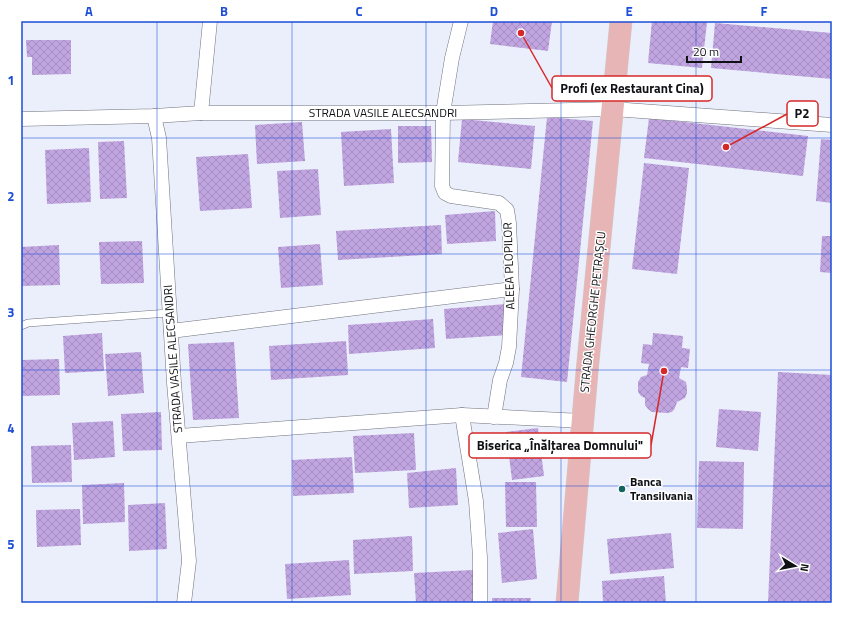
<svg xmlns="http://www.w3.org/2000/svg" width="853" height="624" viewBox="0 0 853 624" font-family="'Titillium Web',sans-serif">
  <style>
    .building { fill: url(#building-cross-hatch) }
    .lines { fill: none; stroke-linecap: round; stroke-linejoin: round }
    .service-casing { stroke: #6f737d; stroke-width: 8 }
    .minor-casing { stroke: #6f737d; stroke-width: 15 }
    .primary-casing { stroke: #cfcfd0; stroke-width: 23 }
    .service { stroke: #fff; stroke-width: 7 }
    .minor { stroke: #fff; stroke-width: 14 }
    .primary { stroke: #e8b5b7; stroke-width: 22 }
    .grid { fill: none; stroke: #1d4ed8; stroke-width: 1; stroke-opacity: 0.55 }
    .poi-dot { fill: #13635f; stroke: #fff; stroke-width: 1.5 }
    .labels { text-anchor: middle; stroke-width: 3; stroke-linejoin: round; paint-order: stroke }
    .street-label { font-size: 12px; fill: #101115; stroke: #fff }
    .poi-label { font-size: 12px; font-weight: bold; fill: #101115; stroke: #fff; text-anchor: start }
    .leader { fill: none; stroke: #d62828; stroke-width: 1.5 }
    .callout-dot { fill: #d62828; stroke: #fff; stroke-width: 1.5 }
    .callout { fill: #fff; stroke: #d62828; stroke-width: 1.5 }
    .callout-label { font-size: 13px; text-anchor: middle; font-weight: bold; fill: #101115 }
    .neatline { fill: none; stroke: #1d4ed8; stroke-width: 1.5 }
    .grid-label { font-size: 13px; text-anchor: middle; font-weight: bold; fill: #1d4ed8 }
  </style>
  <defs>
    <pattern id="building-cross-hatch" width="8" height="8" patternUnits="userSpaceOnUse"><rect width="8" height="8" fill="#c0a5e1"/><path d="M0 0l8 8M0 8l8-8" fill="none" stroke="#a48dc0"/></pattern>
  </defs>
  <rect width="100%" height="100%" fill="#ebeffb"/>
  <g class="building">
    <path d="M493 21H552L548 51 490 44Z"/>
    <path d="M652 21 707 22 702 68 648 63Z"/>
    <path d="M715 23 832 33V79L711 68Z"/>
    <path d="M26 40H71V74L32 75V57H27Z"/>
    <path d="M547 117 593 121 567 382 521 377Z"/>
    <path d="M649 118 808 136 803 176 644 158Z"/>
    <path d="M462 119 535 126 531 169 458 162Z"/>
    <path d="M302 122 305 161 257 164 255 125Z"/>
    <path d="M398 126H431L432 162 398 163Z"/>
    <path d="M391 129 394 183 344 186 341 132Z"/>
    <path d="M821 139 832 140V203L816 201Z"/>
    <path d="M124 141 127 198 100 199 98 142Z"/>
    <path d="M89 148 91 202 47 204 45 150Z"/>
    <path d="M248 154 252 208 200 211 196 157Z"/>
    <path d="M644 163 689 168 677 274 632 269Z"/>
    <path d="M318 169 321 215 280 218 277 171Z"/>
    <path d="M495 211 496 241 447 244 445 215Z"/>
    <path d="M441 225 442 254 338 260 336 231Z"/>
    <path d="M822 236H832V273L820 272Z"/>
    <path d="M142 241 144 283 101 284 99 242Z"/>
    <path d="M320 244 323 285 281 288 278 247Z"/>
    <path d="M59 245 60 285 21 286V247Z"/>
    <path d="M506 304 508 335 446 339 444 309Z"/>
    <path d="M433 319 435 348 349 354 348 325Z"/>
    <path d="M102 333 104 371 65 373 63 336Z"/>
    <path d="M653 333 683 336 682 348 690 349 688 368 681 367 679 378 686 382 687 388V393L685 398 677 402 675 408 672 412 667 413 652 412 648 409 645 405V398L641 396 638 392V382L641 377 647 375 649 364 641 363 643 344 652 345Z"/>
    <path d="M346 341 348 375 271 380 269 346Z"/>
    <path d="M234 342 239 418 193 420 188 344Z"/>
    <path d="M141 352 144 393 108 396 105 354Z"/>
    <path d="M59 359 60 395 21 396V360Z"/>
    <path d="M778 372 832 375V603H768Z"/>
    <path d="M719 409 761 412 758 451 716 447Z"/>
    <path d="M161 412 162 450 123 451 121 414Z"/>
    <path d="M113 421 115 457 74 460 72 423Z"/>
    <path d="M538 428 544 476 512 480 506 432Z"/>
    <path d="M414 433 416 470 355 473 353 436Z"/>
    <path d="M71 445 72 482 32 483 31 446Z"/>
    <path d="M352 457 354 493 293 496 292 460Z"/>
    <path d="M699 461 744 462 743 529 697 528Z"/>
    <path d="M456 468 458 505 409 508 407 473Z"/>
    <path d="M505 482H536L537 527H506Z"/>
    <path d="M124 483 125 522 83 524 82 485Z"/>
    <path d="M165 503 167 549 129 551 128 505Z"/>
    <path d="M80 509 81 545 37 547 36 510Z"/>
    <path d="M533 529 537 579 502 583 498 533Z"/>
    <path d="M671 533 674 568 610 574 607 539Z"/>
    <path d="M412 536 413 571 354 574 353 540Z"/>
    <path d="M349 560 351 595 287 599 285 564Z"/>
    <path d="M473 570 474 603H416L414 573Z"/>
    <path d="M664 576 666 603H603L602 581Z"/>
    <path d="M492 598H531L530 603H492Z"/>
  </g>
  <g class="lines">
    <defs>
      <path id="service" d="M21 326 28 323 169 313"/>
      <g id="minor">
        <path d="M461 21 452 58 443 113 442 186 445 193 451 196 499 203 507 210 509 223 512 289 509 347 506 363 500 380 494 417"/>
        <path d="M201 113 210 21"/>
        <path d="M154 116 159 138 174 383 189 561 184 603"/>
        <path d="M21 119 154 116 201 113H443L613 109 832 125"/>
        <path d="M171 331 512 289"/>
        <path d="M462 415 476 501 480 557V603"/>
        <path d="M179 436 462 415 583 421"/>
      </g>
      <path id="primary" d="M567 603 587 372 621 21"/>
    </defs>
    <use href="#service" class="service-casing"/>
    <use href="#minor" class="minor-casing"/>
    <use href="#primary" class="primary-casing"/>
    <use href="#service" class="service"/>
    <use href="#minor" class="minor"/>
    <use href="#primary" class="primary"/>
  </g>
  <path class="grid" d="M157 21V603M292 21V603M426 21V603M561 21V603M696 21V603M21 138H832M21 254H832M21 370H832M21 486H832"/>
  <circle class="poi-dot" cx="622" cy="489" r="4"/>
  <g class="labels">
    <g class="street-label">
      <text x="383" y="117">STRADA VASILE ALECSANDRI</text>
      <text transform="translate(509 266) rotate(-92)" y="4">ALEEA PLOPILOR</text>
      <text transform="translate(593 312) rotate(-84)" y="4">STRADA GHEORGHE PETRAȘCU</text>
      <text transform="translate(173 359) rotate(-94)" y="4">STRADA VASILE ALECSANDRI</text>
    </g>
    <g class="poi-label">
      <text x="630" y="486">Banca<tspan x="630" dy="14">Transilvania</tspan></text>
    </g>
  </g>
  <path class="leader" d="M521 33L552 88M726 147L787 114M664 371L651 445"/>
  <g class="callout-dot">
    <circle cx="521" cy="33" r="4"/>
    <circle cx="726" cy="147" r="4"/>
    <circle cx="664" cy="371" r="4"/>
  </g>
  <g class="callout">
    <rect x="552" y="76" width="160" height="25" rx="4"/>
    <rect x="787" y="101" width="31" height="25" rx="4"/>
    <rect x="469" y="433" width="182" height="25" rx="4"/>
  </g>
  <g class="callout-label">
    <text x="632" y="93">Profi (ex Restaurant Cina)</text>
    <text x="802" y="118">P2</text>
    <text x="560" y="450">Biserica „Înălțarea Domnului"</text>
  </g>
  <rect width="853" height="624" fill="none" stroke="#ffffff" stroke-width="44"/>
  <g transform="translate(795 566) rotate(100)" stroke="#ffffff" stroke-width="3" paint-order="stroke">
  <path d="M0-3L7 15L0 10L-7 15Z" fill="#101115"/>
  <text y="-6" font-size="11" font-weight="bold" text-anchor="middle" fill="#101115">N</text>
  </g>
  <path d="M687 56v6h54v-6" fill="none" stroke="#101115" stroke-width="2"/>
  <text x="693" y="56" font-size="12" fill="#101115" stroke="#ffffff" stroke-width="3" paint-order="stroke">20 m</text>
  <rect x="22" y="22" width="809" height="580" class="neatline"/>
  <g class="grid-label">
    <text x="89" y="16">A</text>
    <text x="224" y="16">B</text>
    <text x="359" y="16">C</text>
    <text x="494" y="16">D</text>
    <text x="629" y="16">E</text>
    <text x="764" y="16">F</text>
    <text x="11" y="85">1</text>
    <text x="11" y="201">2</text>
    <text x="11" y="317">3</text>
    <text x="11" y="433">4</text>
    <text x="11" y="549">5</text>
  </g>
</svg>
